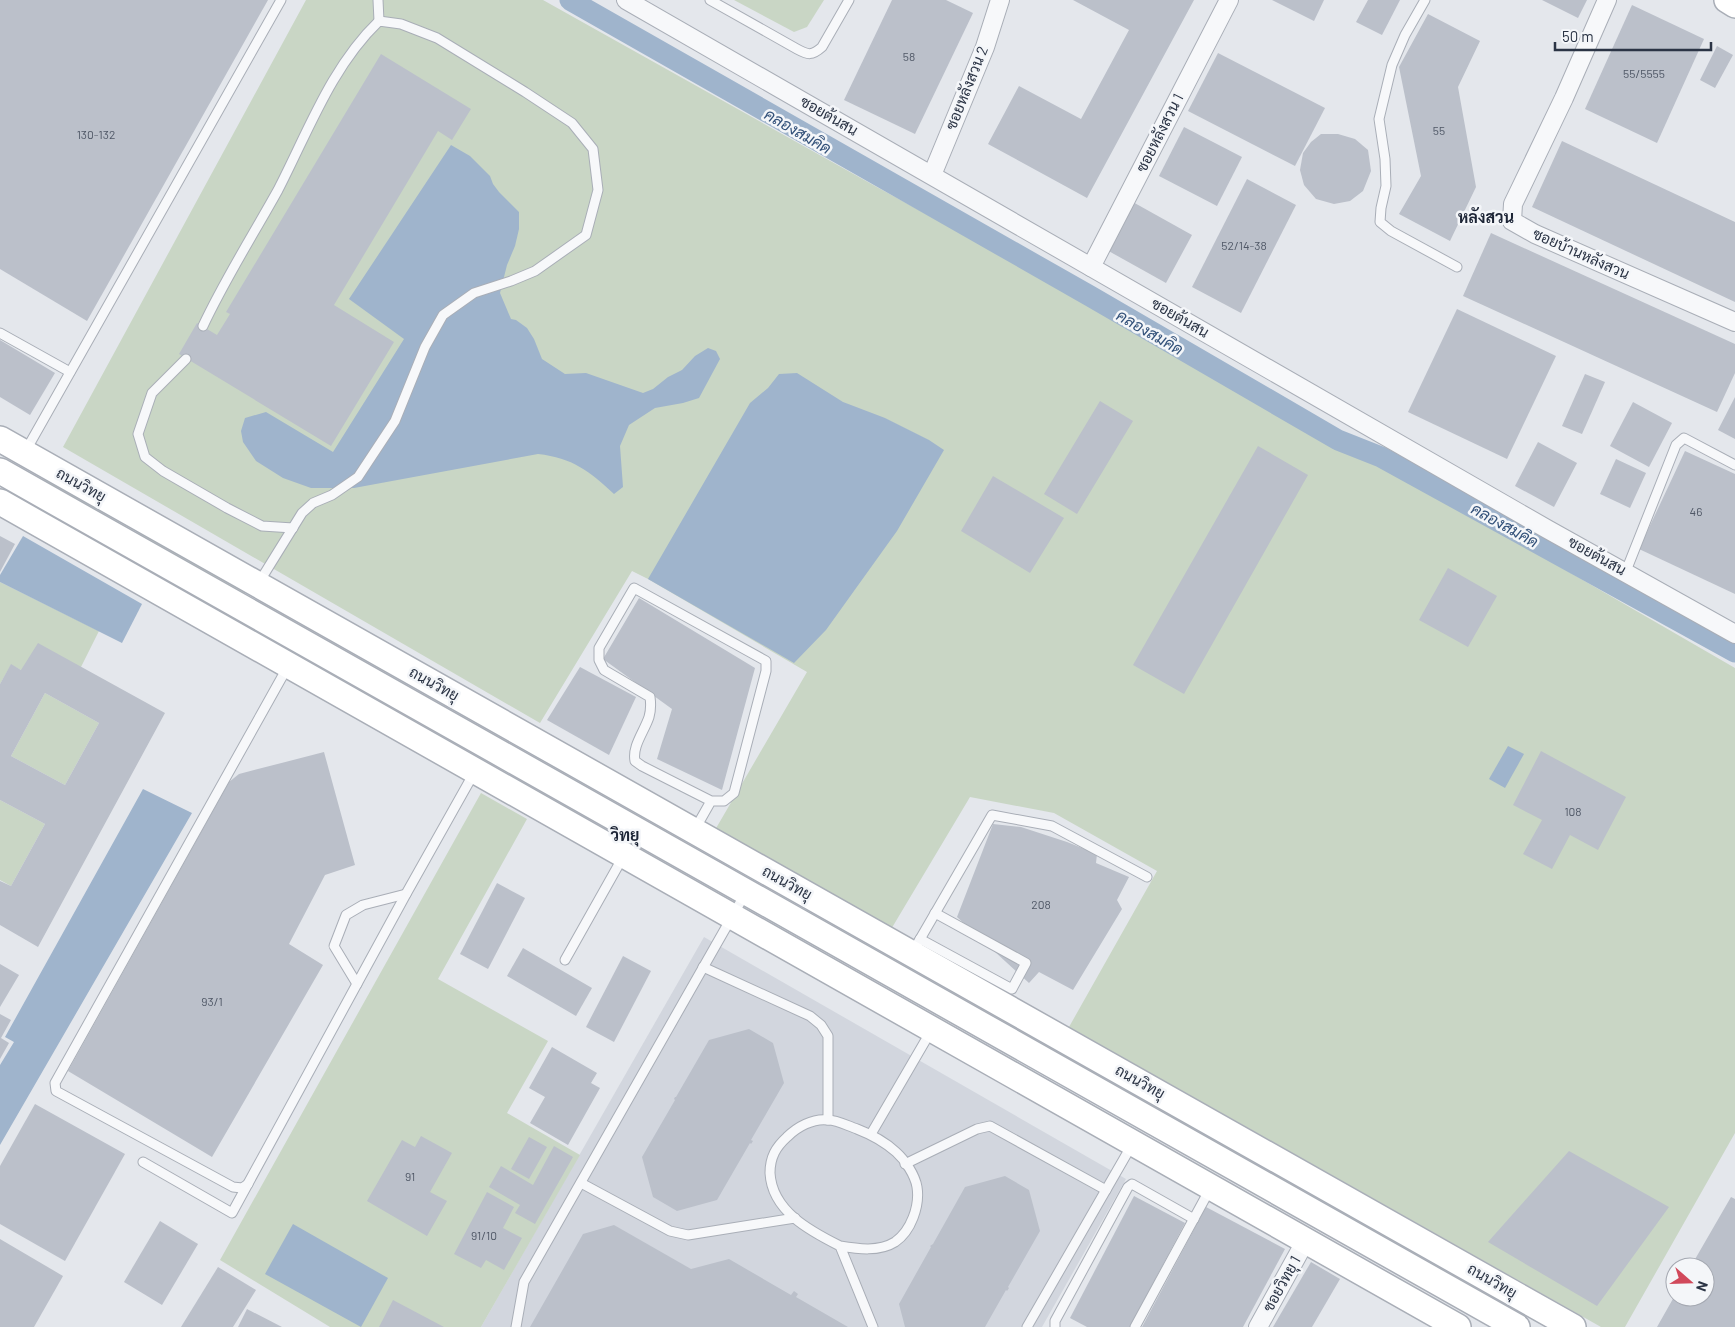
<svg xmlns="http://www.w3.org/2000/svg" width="1735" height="1327" viewBox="0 0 1735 1327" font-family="Barlow,Sarabun,sans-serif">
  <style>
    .built { fill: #d2d6de }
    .green { fill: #c9d6c5 }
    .water { fill: #9fb4cc }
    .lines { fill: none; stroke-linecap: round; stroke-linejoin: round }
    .canal { stroke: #9fb4cc; stroke-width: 21 }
    .building { fill: #bbc0ca; fill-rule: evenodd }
    .lane-casing { stroke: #a9aeb7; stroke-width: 11 }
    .street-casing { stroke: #a9aeb7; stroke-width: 20 }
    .secondary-casing { stroke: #a9aeb7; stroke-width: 28 }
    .lane { stroke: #f7f8fa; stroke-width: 9 }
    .street { stroke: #f7f8fa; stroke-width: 18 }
    .secondary { stroke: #fff; stroke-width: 25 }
    .labels { text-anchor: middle; stroke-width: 5; stroke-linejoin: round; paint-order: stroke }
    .number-label { font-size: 12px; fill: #4f5766 }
    .street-label { font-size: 15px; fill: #2b3445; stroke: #f4f6f9 }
    .water-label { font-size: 16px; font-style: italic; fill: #34527a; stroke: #f4f6f9 }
    .neighbourhood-label { font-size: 16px; font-weight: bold; fill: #1d2536; stroke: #f4f6f9 }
  </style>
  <rect width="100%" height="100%" fill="#e4e7ec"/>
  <path class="built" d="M704 937 1126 1179 1042 1327H481Z"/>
  <g class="green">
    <path d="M306 0H543L875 186 1384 465 1735 668V1133L1625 1327H1601L1069 1027 1157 871 1054 813 970 797 890 931 715 830 807 672 648 579 632 571 540 723 63 447Z"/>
    <path d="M734 0H824L807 27 794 32Z"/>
    <path d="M52 476 247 591 243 596 162 553 134 530 87 505 39 484 44 479Z"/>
    <path d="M32 497 226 610 228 616 224 621 26 509 27 502Z"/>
    <path d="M0 582 99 631 81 667 21 670 11 665 0 684Z"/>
    <path d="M45 693 99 723 65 785 11 756Z"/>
    <path d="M481 793 527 819 438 979 548 1041 507 1113 580 1155 481 1327H330L220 1260Z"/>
    <path d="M0 800 45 824 11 886 0 880Z"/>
  </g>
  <g class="water">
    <path d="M451 145 470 156 490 176 493 184 499 192 519 212V229L515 246 507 265 500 293 511 319 516 320 527 328 534 339 542 359 565 374 586 373 643 393 653 389 668 377 682 370 695 356 708 348 716 351 720 359 699 398 683 403 655 408 629 425 620 446 623 487 614 494C589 471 573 458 538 454L354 488H311L283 478 256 461 243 442 241 431 245 418 266 412 333 452 404 339 349 299Z"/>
    <path d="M797 373 843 402 885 418 929 440 944 450 897 531 826 630 794 663 648 579 750 403 768 388 779 374Z"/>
    <path d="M23 536 142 604 122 643 0 582V575Z"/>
    <path d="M1508 746 1524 754 1505 788 1489 779Z"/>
    <path d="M143 789 192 813 0 1145V1065L14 1042 5 1037Z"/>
    <path d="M293 1224 388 1278 361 1327 265 1274Z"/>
  </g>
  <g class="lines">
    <path class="canal" d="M570 0 1090 296 1338 440 1381 457 1735 652"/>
  </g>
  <g class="building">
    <path d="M0 0H268L87 321 0 269Z"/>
    <path d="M892 0H946L973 13 915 134 844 100Z"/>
    <path d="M1073 0H1194L1087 198 988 144 1019 86 1081 119 1129 30Z"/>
    <path d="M1272 0H1324L1314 21Z"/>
    <path d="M1368 0H1400L1382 35 1356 22Z"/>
    <path d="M1542 0H1587L1578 18Z"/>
    <path d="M1632 5 1704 39 1657 143 1585 109Z"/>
    <path d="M1428 14 1480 41 1458 87 1476 187 1450 241 1399 214 1421 176 1399 67Z"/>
    <path d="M1717 46 1733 55 1715 88 1700 80Z"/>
    <path d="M1218 53 1325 108 1295 166 1188 111Z"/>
    <path d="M381 54 471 109 452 140 438 131 334 305 394 342 331 446 179 354 197 323 217 335 230 314 226 312Z"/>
    <path d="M1184 127 1242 157 1217 206 1159 176Z"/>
    <path d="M1321 134H1338L1355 139 1368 150 1371 171 1363 191 1350 201 1334 204 1316 199 1304 185 1300 170 1303 153 1311 142Z"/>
    <path d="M1562 141 1735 222V302L1532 207Z"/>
    <path d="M1247 179 1296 205 1241 313 1192 287Z"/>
    <path d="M1131 201 1192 235 1166 283 1105 249Z"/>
    <path d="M1491 233 1735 344V373L1717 412 1463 296Z"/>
    <path d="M1457 309 1556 356 1507 459 1408 412Z"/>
    <path d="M0 340 55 373 30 415 0 397Z"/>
    <path d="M1585 374 1605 382 1582 434 1562 426Z"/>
    <path d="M1735 397V439L1718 430Z"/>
    <path d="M1100 401 1133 421 1077 514 1044 494Z"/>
    <path d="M1633 402 1672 423 1649 467 1610 446Z"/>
    <path d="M1538 442 1577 463 1554 507 1515 486Z"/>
    <path d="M1258 446 1308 475 1184 694 1133 665Z"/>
    <path d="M1685 451 1735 474V594L1639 549Z"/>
    <path d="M1616 459 1646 473 1630 508 1600 494Z"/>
    <path d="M993 476 1064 518 1030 573 961 531Z"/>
    <path d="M0 536 15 544 0 572Z"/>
    <path d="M1448 568 1497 596 1468 647 1419 620Z"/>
    <path d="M639 598 755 668 722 790 657 759 672 709 603 659Z"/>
    <path d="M38 643 165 713 38 947 0 925V881L11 886 45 824 0 800V684L11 664 21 670ZM45 693 99 723 65 785 11 756Z"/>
    <path d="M580 667 636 697 609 755 547 720Z"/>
    <path d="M1541 751 1626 797 1598 850 1570 835 1552 869 1523 854 1542 820 1513 805Z"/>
    <path d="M324 752 355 865 325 875 289 944 323 965 212 1157 68 1071 229 782 239 774Z"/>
    <path d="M993 824 1021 827 1067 842 1097 854 1096 863 1129 877 1117 900 1122 909 1073 990 1039 972 1029 983 957 917Z"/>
    <path d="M497 883 525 898 488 969 460 954Z"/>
    <path d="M523 948 592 988 576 1016 507 976Z"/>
    <path d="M623 956 651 971 614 1042 586 1027Z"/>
    <path d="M0 964 19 975 0 1007Z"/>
    <path d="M0 1014 11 1020 1 1038 9 1043 0 1059Z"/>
    <path d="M749 1029 773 1043 784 1083 751 1140 753 1141 751 1144 750 1143 717 1200 677 1211 653 1197 642 1157 675 1100 674 1099 675 1097H676L709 1040Z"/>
    <path d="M552 1047 597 1073 591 1083 600 1088 568 1145 530 1123 545 1097 529 1088Z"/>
    <path d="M35 1104 125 1154 65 1261 0 1224V1166Z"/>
    <path d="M421 1136 452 1153 430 1192 447 1201 427 1236 367 1201 402 1140 415 1147Z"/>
    <path d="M529 1137 547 1147 529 1179 511 1169Z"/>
    <path d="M554 1146 573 1157 535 1224 515 1213 520 1205 489 1187 501 1166 533 1185Z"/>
    <path d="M1569 1151 1669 1207 1597 1306 1488 1242Z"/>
    <path d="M1005 1176 1029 1190 1040 1231 1008 1287 1009 1288 1007 1291 1006 1290 985 1327H905L899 1304 931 1247 930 1246 933 1244 965 1187Z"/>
    <path d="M487 1192 514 1207 503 1228 522 1238 504 1270 486 1260 481 1268 454 1254Z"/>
    <path d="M1134 1196 1185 1223 1130 1327H1087L1070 1318Z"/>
    <path d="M1731 1197 1735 1199V1327H1657L1674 1297H1684L1694 1303 1697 1297H1705V1284L1712 1272 1694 1261Z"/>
    <path d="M1206 1207 1285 1249 1243 1327H1142Z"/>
    <path d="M160 1221 198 1244 162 1305 124 1282Z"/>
    <path d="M614 1225 691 1269 729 1259 791 1295 794 1291 798 1294 796 1297 848 1327H530L583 1234Z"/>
    <path d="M0 1239 63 1276 34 1327H0Z"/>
    <path d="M1311 1262 1340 1279 1312 1327H1273Z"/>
    <path d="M218 1267 256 1290 233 1327H181Z"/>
    <path d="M393 1300 444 1327H379Z"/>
    <path d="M247 1309 282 1327H238Z"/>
  </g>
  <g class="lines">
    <defs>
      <g id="lane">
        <path d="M378 0 379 21"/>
        <path d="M710 0 797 49C808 55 812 56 822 47L849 0"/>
        <path d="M1425 0 1405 35 1392 65 1379 119 1385 159 1386 186 1381 208 1380 222 1391 231 1457 267"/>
        <path d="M203 326C225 279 253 235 278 190 308 132 331 67 379 21L401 24 437 38 525 92 572 123 593 149 598 190 586 235 535 271 511 281 474 293 443 315 425 347 395 421 358 477 332 495 313 503 302 513 258 584"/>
        <path d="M0 333 70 372"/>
        <path d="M186 359 152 393 138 434 145 457 163 471 227 508 262 526 293 528"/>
        <path d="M25 452 281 0"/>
        <path d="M1626 571 1676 445 1684 438 1735 465"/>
        <path d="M694 831 711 801H724L734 793 766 671V661L634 588 599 648V660L604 670 650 697C651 704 651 710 649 717 644 732 632 746 635 761L642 766 711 801"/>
        <path d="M920 939 1012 989 1026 963 935 913"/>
        <path d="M912 953 992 815 1052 826 1147 877"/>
        <path d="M565 960 623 857"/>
        <path d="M703 967 810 1016 821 1025 828 1036V1120"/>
        <path d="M357 984 334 946 346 915 363 905 406 894"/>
        <path d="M871 1134 931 1031"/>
        <path d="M143 1162 232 1213 406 894 474 773"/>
        <path d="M905 1164 977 1129 990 1126 1106 1190"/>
        <path d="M581 1183 670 1231 688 1235 795 1218"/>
        <path d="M248 1184 242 1188 233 1187 56 1091 55 1083 287 668"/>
        <path d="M840 1246C858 1249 879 1252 895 1242 911 1231 920 1206 917 1187 915 1175 905 1160 896 1152 885 1142 870 1134 857 1129 848 1126 837 1120 828 1120 813 1118 797 1127 787 1137 776 1147 770 1157 770 1173 772 1211 810 1231 840 1246L873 1327"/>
        <path d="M516 1327 524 1282 745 894"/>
        <path d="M1027 1327 1133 1143"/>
        <path d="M1055 1327V1321L1128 1187 1132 1184 1194 1219"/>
        <path d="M1135 1327 1210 1189"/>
      </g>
      <g id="street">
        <path d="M626 0 1547 529 1735 634"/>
        <path d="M1607 0 1564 98 1513 204 1512 221 1535 234 1735 322"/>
        <path d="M932 175 985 47 1000 0"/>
        <path d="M1091 267 1229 0"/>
        <path d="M1258 1327 1306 1240"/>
      </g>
      <g id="secondary">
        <path d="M1727 0 1735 5"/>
        <path d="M0 439 1573 1327"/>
        <path d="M0 471 1517 1327"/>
        <path d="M0 502 1458 1327"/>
      </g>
    </defs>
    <use href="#lane" class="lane-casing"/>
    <use href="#street" class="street-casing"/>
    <use href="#secondary" class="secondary-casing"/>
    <use href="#lane" class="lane"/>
    <use href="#street" class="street"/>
    <use href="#secondary" class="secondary"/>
  </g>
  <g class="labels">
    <g class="number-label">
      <text x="909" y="61">58</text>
      <text x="1644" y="78">55/5555</text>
      <text x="1439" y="135">55</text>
      <text x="96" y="139">130-132</text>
      <text x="1244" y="250">52/14-38</text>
      <text x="1696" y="516">46</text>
      <text x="1573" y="816">108</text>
      <text x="1041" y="909">208</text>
      <text x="212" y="1006">93/1</text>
      <text x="410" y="1181">91</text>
      <text x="484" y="1240">91/10</text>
    </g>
    <g class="street-label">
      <text transform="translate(967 88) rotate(-68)" y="5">ซอยหลังสวน 2</text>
      <text transform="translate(829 116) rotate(30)" y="5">ซอยต้นสน</text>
      <text transform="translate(1160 133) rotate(-63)" y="5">ซอยหลังสวน 1</text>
      <text transform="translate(1581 254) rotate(24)" y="5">ซอยบ้านหลังสวน</text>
      <text transform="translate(1180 318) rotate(30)" y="5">ซอยต้นสน</text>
      <text transform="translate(81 485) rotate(29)" y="5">ถนนวิทยุ</text>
      <text transform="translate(1597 556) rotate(29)" y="5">ซอยต้นสน</text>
      <text transform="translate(434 684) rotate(29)" y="5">ถนนวิทยุ</text>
      <text transform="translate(787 883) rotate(29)" y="5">ถนนวิทยุ</text>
      <text transform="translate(1140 1082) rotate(29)" y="5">ถนนวิทยุ</text>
      <text transform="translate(1492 1281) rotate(30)" y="5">ถนนวิทยุ</text>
      <text transform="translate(1282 1284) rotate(-61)" y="5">ซอยวิทยุ 1</text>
    </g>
    <g class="water-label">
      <text transform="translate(798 131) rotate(30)" y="6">คลองสมคิด</text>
      <text transform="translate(1150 332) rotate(30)" y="6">คลองสมคิด</text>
      <text transform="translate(1505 525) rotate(29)" y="6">คลองสมคิด</text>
    </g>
    <g class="neighbourhood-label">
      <text x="1486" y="223">หลังสวน</text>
      <text x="625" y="841">วิทยุ</text>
    </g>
  </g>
  <g transform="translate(1690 1282) rotate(110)"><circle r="24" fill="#f4f6f9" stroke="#a4a8b1"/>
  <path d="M0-4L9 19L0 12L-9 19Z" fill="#d1495b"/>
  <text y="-8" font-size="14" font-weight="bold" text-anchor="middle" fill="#2b3445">N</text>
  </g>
  <path d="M1555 42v8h156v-8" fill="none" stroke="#2b3445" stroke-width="2.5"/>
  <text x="1562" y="42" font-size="15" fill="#2b3445" stroke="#f4f6f9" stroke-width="4" paint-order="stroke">50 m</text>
</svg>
